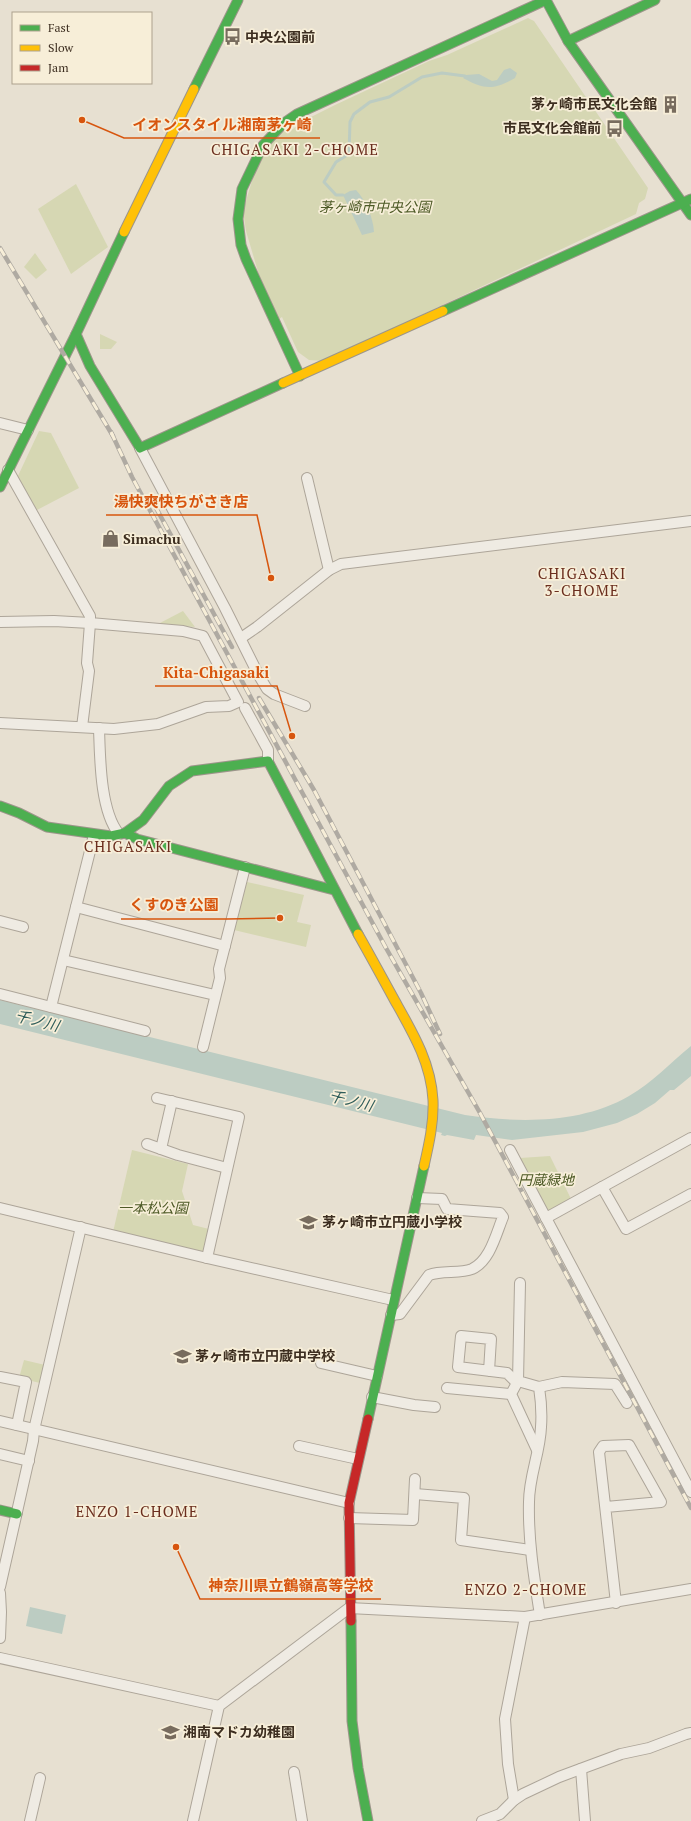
<svg xmlns="http://www.w3.org/2000/svg" width="691" height="1821" viewBox="0 0 691 1821" font-family="'PT Serif','Noto Sans JP',serif">
  <style>
    .green { fill: #d6d7b3 }
    .water { fill: #bcccc2 }
    .lines { fill: none; stroke-linecap: round; stroke-linejoin: round }
    .stream { stroke: #bcccc2; stroke-width: 3 }
    .street-casing { stroke: #ada599; stroke-width: 12 }
    .fast-casing { stroke: #9c958a; stroke-width: 11 }
    .slow-casing { stroke: #9c958a; stroke-width: 11 }
    .jam-casing { stroke: #9c958a; stroke-width: 11 }
    .street { stroke: #efebe3; stroke-width: 10 }
    .fast { stroke: #4caf50; stroke-width: 9 }
    .slow { stroke: #ffc107; stroke-width: 9 }
    .jam { stroke: #c62828; stroke-width: 9 }
    .rail-casing { stroke: #afaaa2; stroke-width: 4.5 }
    .rail { stroke: #f7eed8; stroke-width: 3; stroke-dasharray: 9; stroke-linecap: butt }
    .labels { text-anchor: middle; stroke-width: 3.5; stroke-linejoin: round; paint-order: stroke }
    .poi-label { font-size: 14px; font-weight: bold; fill: #3d2e20; stroke: #f7eed8; text-anchor: start }
    .park-label { font-size: 14px; font-style: italic; fill: #4d5a26; stroke: #f7eed8 }
    .neighbourhood-label { font-size: 15px; letter-spacing: 1px; fill: #6b2e1e; stroke: #f7eed8 }
    .water-label { font-size: 15px; font-style: italic; fill: #2f5d5a; stroke: #f7eed8 }
    .leader { fill: none; stroke: #d7550e; stroke-width: 1.5 }
    .callout-dot { fill: #d7550e; stroke: #f7eed8; stroke-width: 1.5 }
    .callout-label { font-size: 15px; text-anchor: middle; font-weight: bold; fill: #d7550e; stroke: #f7eed8; stroke-width: 3.5; stroke-linejoin: round; paint-order: stroke }
  </style>
  <rect width="100%" height="100%" fill="#e7e0d1"/>
  <g class="green">
    <path d="M528 18 534 21 648 188 645 199 639 203 636 214 324 361 309 360 298 352 282 317 279 319 259 275 246 231 243 211 259 157 281 132 293 129 303 121 335 105 429 61 447 55Z"/>
    <path d="M76 184 108 247 71 274 38 209Z"/>
    <path d="M35 253 47 270 36 279 24 267Z"/>
    <path d="M100 334 117 342 111 349H100Z"/>
    <path d="M39 431 51 433 79 488 37 510 17 478Z"/>
    <path d="M183 611 195 627 158 624Z"/>
    <path d="M247 882 304 895 297 922 311 925 306 947 234 930Z"/>
    <path d="M132 1150 188 1164 182 1191 193 1225 209 1229 203 1255 113 1232Z"/>
    <path d="M550 1156 573 1203 548 1217 520 1158Z"/>
    <path d="M24 1360 45 1365 40 1383 19 1378Z"/>
  </g>
  <g class="water">
    <path d="M510 68 517 73 515 78C493 90 485 90 463 78L466 75 479 74 492 81 497 80 504 70Z"/>
    <path d="M356 190C366 201 373 217 374 232L362 235 343 195 350 191Z"/>
    <path d="M0 1000 465 1115C518 1123 581 1124 629 1096 652 1083 671 1062 691 1046V1076L674 1090H670L655 1103 637 1114 617 1123 583 1132 512 1140 476 1135 474 1140 447 1135 445 1136 441 1135 442 1133 0 1024Z"/>
    <path d="M30 1607 66 1615 62 1634 26 1626Z"/>
  </g>
  <g class="lines">
    <path class="stream" d="M343 195H336L324 182 336 162 349 154 350 122 354 114 370 102 389 97 422 77 442 73 465 76"/>
    <defs>
      <g id="street">
        <path d="M0 423 28 430"/>
        <path d="M140 448 225 608 258 674 267 689 274 694 305 706"/>
        <path d="M307 478 329 570"/>
        <path d="M0 622 54 621 90 623 87 663 89 671 82 727"/>
        <path d="M241 638 257 627 329 570 341 564 691 521"/>
        <path d="M245 708 268 750V761"/>
        <path d="M0 723 114 729 158 724 206 707 229 706 238 702 203 636 183 631 90 623V616L8 470"/>
        <path d="M99 728C100 757 100 811 119 834"/>
        <path d="M76 907 225 946"/>
        <path d="M0 921 23 927"/>
        <path d="M63 960 215 995"/>
        <path d="M0 994 145 1031"/>
        <path d="M51 1007 94 835"/>
        <path d="M203 1047 220 978 219 969 245 867"/>
        <path d="M157 1098 239 1117 207 1258"/>
        <path d="M147 1144 178 1155 227 1168"/>
        <path d="M161 1149 172 1101"/>
        <path d="M510 1150 691 1492"/>
        <path d="M602 1187 626 1229 691 1194"/>
        <path d="M0 1208 207 1258 393 1300"/>
        <path d="M546 1218 691 1138"/>
        <path d="M520 1283 518 1381 539 1387C541 1400 542 1414 541 1427 540 1453 529 1476 529 1502 528 1540 534 1577 540 1615"/>
        <path d="M391 1315 400 1314 429 1275C442 1270 460 1274 472 1269 490 1261 496 1234 503 1217L500 1213 447 1209 442 1199 417 1198"/>
        <path d="M321 1363 377 1376"/>
        <path d="M489 1371 491 1339 461 1336 458 1367 507 1373 516 1382"/>
        <path d="M0 1377 26 1382 17 1425"/>
        <path d="M518 1381 511 1394 537 1450"/>
        <path d="M539 1387 562 1382 615 1384 627 1403"/>
        <path d="M447 1388 511 1394"/>
        <path d="M372 1397 414 1405 435 1407"/>
        <path d="M0 1421 349 1503"/>
        <path d="M299 1446 358 1459"/>
        <path d="M0 1454 29 1461"/>
        <path d="M415 1494 464 1498 461 1540 530 1550"/>
        <path d="M606 1507 661 1502 629 1445 603 1446 599 1452 616 1603"/>
        <path d="M349 1518 413 1520 415 1479"/>
        <path d="M0 1587 33 1441 34 1430 81 1227"/>
        <path d="M0 1593 1 1612 0 1638"/>
        <path d="M0 1658 219 1706"/>
        <path d="M581 1769 585 1821"/>
        <path d="M294 1772 302 1821"/>
        <path d="M514 1800 508 1764 505 1719 525 1617"/>
        <path d="M30 1821 40 1778"/>
        <path d="M193 1821 219 1706 349 1608 525 1617 691 1589"/>
        <path d="M482 1821 500 1814 514 1800 523 1794 559 1777 621 1754 649 1748 686 1734 691 1733"/>
      </g>
      <g id="fast">
        <path d="M546 0 568 41 691 215"/>
        <path d="M568 41 655 0"/>
        <path d="M194 89 238 0"/>
        <path d="M443 311 691 199"/>
        <path d="M76 334 90 366 140 448 283 383"/>
        <path d="M300 376 246 259 241 245 238 219 242 189 263 145 284 123 297 114 546 0"/>
        <path d="M0 487 76 334 124 232"/>
        <path d="M0 806 19 813 47 827 111 836 125 833 143 820 169 786 192 771 268 761 358 934"/>
        <path d="M125 833 137 839 334 890"/>
        <path d="M368 1419 424 1166"/>
        <path d="M0 1510 17 1514"/>
        <path d="M351 1621 352 1721 358 1768 368 1821"/>
      </g>
      <g id="slow">
        <path d="M124 232 194 89"/>
        <path d="M283 383 443 311"/>
        <path d="M358 934C371 957 383 979 395 1001 413 1033 431 1063 433 1100 434 1122 429 1144 424 1166"/>
      </g>
      <path id="jam" d="M351 1621 349 1503 368 1419"/>
    </defs>
    <use href="#street" class="street-casing"/>
    <use href="#fast" class="fast-casing"/>
    <use href="#slow" class="slow-casing"/>
    <use href="#jam" class="jam-casing"/>
    <use href="#street" class="street"/>
    <use href="#fast" class="fast"/>
    <use href="#slow" class="slow"/>
    <use href="#jam" class="jam"/>
    <defs>
      <g id="rail">
        <path d="M0 248 113 436"/>
        <path d="M111 432 132 477 386 948 480 1113 691 1508"/>
        <path d="M155 506 232 647"/>
        <path d="M259 698 314 790 421 993 440 1034"/>
      </g>
    </defs>
    <use href="#rail" class="rail-casing"/>
    <use href="#rail" class="rail"/>
  </g>
  <defs>
    <symbol id="bus-bare" viewBox="-9 -9 18 18"><path d="M-5-6H5V4H4V6H2V4H-2V6H-4V4H-5ZM-3.5-4V0h7V-4ZM-3.5 1.2v1.5H-2V1.2ZM2 1.2v1.5H3.5V1.2Z" fill="#786c5e" stroke="#f7eed8" stroke-width="2.5" paint-order="stroke"/></symbol>
    <symbol id="building-bare" viewBox="-9 -9 18 18"><path d="M-4-6H4V6H1V3H-1V6H-4ZM-2.5-4.3h1.7v1.8h-1.7ZM.8-4.3h1.7v1.8H.8ZM-2.5-1h1.7V.8h-1.7ZM.8-1h1.7V.8H.8Z" fill="#786c5e" stroke="#f7eed8" stroke-width="2.5" paint-order="stroke"/></symbol>
    <symbol id="shop-bare" viewBox="-9 -9 18 18"><path d="M-5-2.5h2.3a2.7 3.5 0 0 1 5.4 0H5L5.5 6h-11ZM-1.5-2.5h3a1.5 2.3 0 0 0-3 0Z" fill="#786c5e" stroke="#f7eed8" stroke-width="2.5" paint-order="stroke"/></symbol>
    <symbol id="school-bare" viewBox="-9 -9 18 18"><path d="M0-5L7-2L0 1L-7-2ZM-4 1L0 2.5L4 1V4Q0 6-4 4Z" fill="#786c5e" stroke="#f7eed8" stroke-width="2.5" paint-order="stroke"/></symbol>
  </defs>
  <g fill-rule="evenodd">
    <use href="#bus-bare" x="220" y="24" width="25" height="25"/>
    <use href="#building-bare" x="658" y="92" width="25" height="25"/>
    <use href="#bus-bare" x="602" y="116" width="25" height="25"/>
    <use href="#shop-bare" x="98" y="526" width="25" height="25"/>
    <use href="#school-bare" x="296" y="1210" width="25" height="25"/>
    <use href="#school-bare" x="170" y="1344" width="25" height="25"/>
    <use href="#school-bare" x="158" y="1720" width="25" height="25"/>
  </g>
  <g class="labels">
    <g class="poi-label">
      <text x="245" y="42">中央公園前</text>
      <text x="657" y="109" text-anchor="end">茅ヶ崎市民文化会館</text>
      <text x="601" y="133" text-anchor="end">市民文化会館前</text>
      <text x="123" y="544">Simachu</text>
      <text x="322" y="1227">茅ヶ崎市立円蔵小学校</text>
      <text x="195" y="1361">茅ヶ崎市立円蔵中学校</text>
      <text x="183" y="1737">湘南マドカ幼稚園</text>
    </g>
    <g class="park-label">
      <text x="375" y="212">茅ヶ崎市中央公園</text>
      <text x="546" y="1185">円蔵緑地</text>
      <text x="153" y="1213">一本松公園</text>
    </g>
    <g class="neighbourhood-label">
      <text x="295" y="155">CHIGASAKI 2-CHOME</text>
      <text x="582" y="579">CHIGASAKI<tspan x="582" dy="17">3-CHOME</tspan></text>
      <text x="128" y="852">CHIGASAKI</text>
      <text x="137" y="1517">ENZO 1-CHOME</text>
      <text x="526" y="1595">ENZO 2-CHOME</text>
    </g>
    <g class="water-label">
      <text transform="translate(37 1021) rotate(14)" y="5">千ノ川</text>
      <text transform="translate(351 1101) rotate(14)" y="5">千ノ川</text>
    </g>
  </g>
  <path class="leader" d="M82 120L124 138H320M271 578L257 515H106M292 736L277 686H155M280 918L227 919H121M176 1547L200 1599H381"/>
  <g class="callout-dot">
    <circle cx="82" cy="120" r="4"/>
    <circle cx="271" cy="578" r="4"/>
    <circle cx="292" cy="736" r="4"/>
    <circle cx="280" cy="918" r="4"/>
    <circle cx="176" cy="1547" r="4"/>
  </g>
  <g class="callout-label">
    <text x="222" y="130">イオンスタイル湘南茅ヶ崎</text>
    <text x="181" y="507">湯快爽快ちがさき店</text>
    <text x="216" y="678">Kita-Chigasaki</text>
    <text x="174" y="910">くすのき公園</text>
    <text x="291" y="1591">神奈川県立鶴嶺高等学校</text>
  </g>
  <rect x="12" y="12" width="140" height="72" fill="#f7eed8" stroke="#ada18e"/>
  <rect x="20" y="25" width="20" height="6" fill="#4caf50" stroke="#ada18e"/>
  <text x="48" y="32" font-size="12" fill="#3d2e20">Fast</text>
  <rect x="20" y="45" width="20" height="6" fill="#ffc107" stroke="#ada18e"/>
  <text x="48" y="52" font-size="12" fill="#3d2e20">Slow</text>
  <rect x="20" y="65" width="20" height="6" fill="#c62828" stroke="#ada18e"/>
  <text x="48" y="72" font-size="12" fill="#3d2e20">Jam</text>
</svg>
